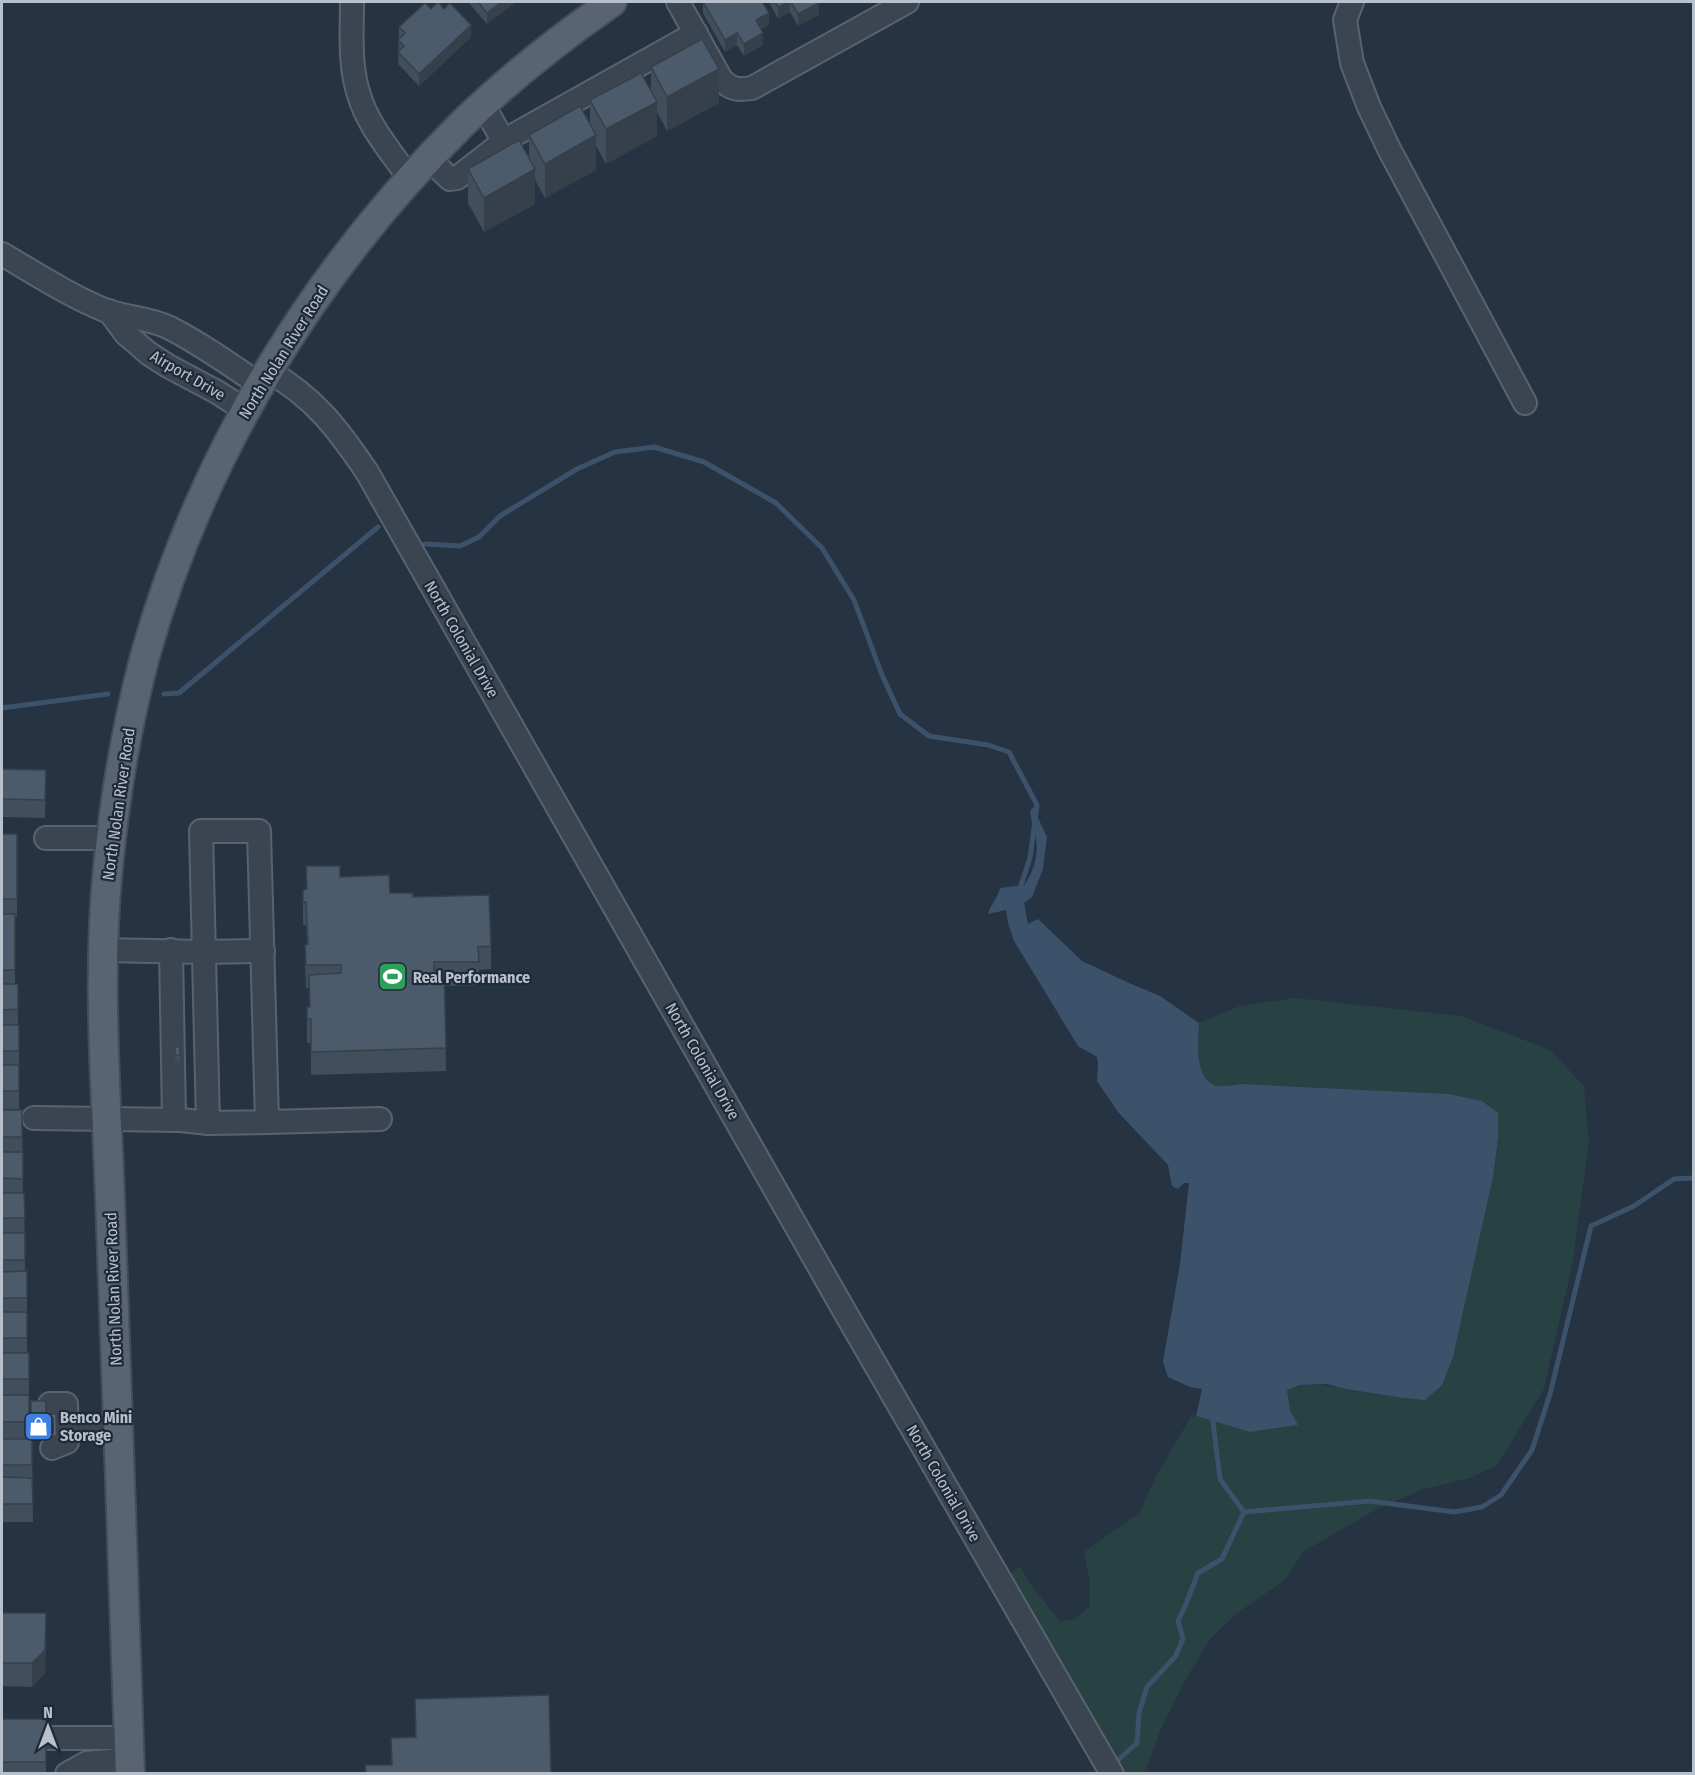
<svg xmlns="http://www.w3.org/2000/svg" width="1695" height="1775" viewBox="0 0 1695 1775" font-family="'Fira Sans Condensed',sans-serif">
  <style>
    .green { fill: #284143 }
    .water { fill: #3c526b }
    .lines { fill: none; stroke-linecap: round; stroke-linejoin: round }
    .stream { stroke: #3c526b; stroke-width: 5 }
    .minor-casing { stroke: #59636f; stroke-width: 26 }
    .major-casing { stroke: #444e5b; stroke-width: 32 }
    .minor { stroke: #3b4552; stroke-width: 22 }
    .major { stroke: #596472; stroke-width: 28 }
    .wall { fill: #414e5c }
    .shaded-wall { fill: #35404b }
    .building { fill: #4c5b6b; stroke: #35404b; stroke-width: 1.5 }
    .labels { text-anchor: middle; stroke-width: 4.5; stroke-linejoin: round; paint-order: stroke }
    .street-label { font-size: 16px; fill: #b8c0cc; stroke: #1f2a38 }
    .poi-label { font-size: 16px; font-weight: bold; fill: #b8c0cc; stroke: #1f2a38; text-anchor: start }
  </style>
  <rect width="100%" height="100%" fill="#263343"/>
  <path class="green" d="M1295 998 1461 1016 1550 1050 1584 1086 1589 1142 1572 1266 1544 1389 1497 1465 1470 1478 1421 1490 1375 1510 1303 1552 1285 1580 1236 1614 1211 1638 1184 1682 1160 1731 1147 1767 1143 1773H1126L1009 1574 1020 1566 1033 1588 1060 1621 1073 1620 1090 1606V1583L1084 1552 1139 1513 1157 1474 1192 1415 1250 1432 1297 1425 1290 1410 1287 1390C1310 1380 1326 1386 1349 1390 1365 1392 1381 1395 1397 1397L1453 1357 1493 1177 1449 1094 1241 1084C1234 1085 1224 1087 1218 1086 1194 1081 1198 1041 1199 1023L1240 1006Z"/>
  <path class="water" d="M1033 807 1047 837 1043 869 1032 897 1024 903 1028 924 1038 919 1082 961 1129 983 1160 996 1199 1023C1198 1041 1194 1081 1218 1086 1224 1087 1234 1085 1241 1084L1449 1094 1482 1101 1498 1113V1137L1493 1177 1453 1357 1442 1385 1425 1400 1397 1397 1345 1389 1327 1384 1300 1385 1287 1390 1290 1410 1298 1425 1250 1432 1196 1416 1202 1389 1190 1387 1168 1377 1163 1362 1180 1264 1189 1183H1184L1178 1189 1172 1186 1168 1165 1118 1112 1097 1081 1098 1063 1097 1057 1078 1046 1014 941 1008 923 1006 910 988 914C990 905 998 898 1000 888L1024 885C1033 874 1039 854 1036 839 1035 830 1031 821 1030 811Z"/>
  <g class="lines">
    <g class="stream">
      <path d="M425 544 460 546 479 537 500 516 577 469 615 452 654 447 704 462 776 503 822 548 854 600 882 675 900 714 929 736 988 745 1009 752 1037 805 1030 858 1019 891"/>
      <path d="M164 694 179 693 378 527"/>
      <path d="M2 708 108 694"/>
      <path d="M1212 1414 1220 1479 1244 1512"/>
      <path d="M1118 1760 1137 1743 1139 1713 1147 1687 1175 1657 1183 1639 1178 1621 1186 1604 1198 1573 1222 1559 1244 1512 1370 1501 1454 1512 1482 1507 1501 1495 1532 1450 1550 1394 1591 1226 1634 1206 1674 1179 1694 1178"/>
    </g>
    <defs>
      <g id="minor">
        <path d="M352 2C352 32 349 65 359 95 368 126 392 153 410 179"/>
        <path d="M678 2 721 79C731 90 738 90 752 88L907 2"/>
        <path d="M1352 2 1345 20 1352 63 1369 107 1389 149 1525 403"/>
        <path d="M483 105 499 133 507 139 696 33"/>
        <path d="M429 159 450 179 457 178 507 139"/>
        <path d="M2 254C36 274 70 296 107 311 128 318 150 318 170 328 201 344 231 365 260 385"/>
        <path d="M109 311 126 334 148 353 168 366 217 392 245 410"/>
        <path d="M268 371C314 397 338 429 367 472L845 1312 1112 1774"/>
        <path d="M46 838H111"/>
        <path d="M103 950 203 952 263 951"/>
        <path d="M171 950 174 1120"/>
        <path d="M34 1118 181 1120 208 1123 267 1122 259 831H201L208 1123"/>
        <path d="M267 1122 380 1119"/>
        <path d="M50 1404H66L67 1442 52 1448"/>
        <path d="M67 1429 117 1427"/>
        <path d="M2 1738H129"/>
        <path d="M67 1774 87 1763 130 1759"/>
      </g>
      <path id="major" d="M130 1774C125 1582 116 1390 110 1198 106 1088 97 977 108 867 115 796 127 724 145 656 201 455 314 271 461 125 507 80 559 39 612 2"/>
    </defs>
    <use href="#minor" class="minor-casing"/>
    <use href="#major" class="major-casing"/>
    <use href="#minor" class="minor"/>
    <use href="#major" class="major"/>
  </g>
  <g class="wall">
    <path d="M468 2H516L487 24Z"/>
    <path d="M703 2 769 25 761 29 763 45 744 56 737 45 725 52 703 13Z"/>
    <path d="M769 2H818L819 15 798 26 790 12 778 19Z"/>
    <path d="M431 9 471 37 419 86 398 64 399 27Z"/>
    <path d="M651 67 719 103 667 131 657 112V136L606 164 596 146V170L545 198 535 180V204L484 232 468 203V169L529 158V135L590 124V100L651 91Z"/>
    <path d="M2 769 46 770 45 818 2 817Z"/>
    <path d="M2 834H17V917H15V984H18V1025H19V1109H2Z"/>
    <path d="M306 866 340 877 390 893 413 897 491 946V969L479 970V985L445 986 446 1071 311 1075V1043H307V1007H310L309 988H306L305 968V945H307L306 925H303V890L306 889Z"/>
    <rect x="175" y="1047" width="5" height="14"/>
    <path d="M2 1110H22L23 1193H24L25 1271H27V1353H29V1439H31V1401H46V1440H32L33 1522H2Z"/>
    <path d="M2 1613 46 1636 45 1673 32 1687 2 1686Z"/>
    <rect x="2" y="1719" width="44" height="54"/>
  </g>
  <g class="shaded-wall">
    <path d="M501 2H516L487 24V13Z"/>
    <path d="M789 2H790V12L778 19V7Z"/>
    <path d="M819 3V15L798 26V14Z"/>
    <path d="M769 13V25L756 32V20Z"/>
    <path d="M471 25V37L419 86V74Z"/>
    <path d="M737 33V45L725 52V40Z"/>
    <path d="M763 33V45L744 56V44Z"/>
    <path d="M719 69V103L667 131V97Z"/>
    <path d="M657 102V136L606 164V129Z"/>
    <path d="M596 135V170L545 198V164Z"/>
    <path d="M535 169V204L484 232V198Z"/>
    <path d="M46 1613 45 1673 32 1687V1663Z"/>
  </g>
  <g class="building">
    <path d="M438 2 444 9 450 3 471 25 419 74 398 52 404 46 398 40 405 33 399 27 425 3 431 9Z"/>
    <path d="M478 2H501L487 13Z"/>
    <path d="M703 2H762L769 13 756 20 763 33 744 44 737 33 725 40Z"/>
    <path d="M775 2H789L778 7Z"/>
    <path d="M791 2H818L819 3 798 14Z"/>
    <path d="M702 39 719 69 667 97 651 67Z"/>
    <path d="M641 73 657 102 606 129 590 100Z"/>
    <path d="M580 106 596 135 545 164 529 135Z"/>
    <path d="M519 140 535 169 484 198 468 169Z"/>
    <path d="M2 769 46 770 45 800 2 799Z"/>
    <rect x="2" y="834" width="15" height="65"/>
    <path d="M306 866H340V877L389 875 390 893H413V897L489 895 491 946 478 947 479 962H434V970L444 971 446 1048 311 1052V1019H307V1007H310L309 975 341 973V965H306L305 945 308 944 306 902H303V890L307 889Z"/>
    <rect x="2" y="914" width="13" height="56"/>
    <path d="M2 984H18V1009L2 1010Z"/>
    <rect x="2" y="1025" width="17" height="26"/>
    <rect x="175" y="1047" width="5" height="8"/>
    <rect x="2" y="1065" width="17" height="26"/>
    <rect x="2" y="1110" width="20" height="27"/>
    <path d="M2 1152H23V1179L2 1178Z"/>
    <path d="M2 1193H24L25 1218H2Z"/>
    <rect x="2" y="1233" width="23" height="27"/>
    <path d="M27 1271V1298H2V1272Z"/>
    <rect x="2" y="1312" width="25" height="26"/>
    <rect x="2" y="1353" width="27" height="26"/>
    <rect x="2" y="1395" width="27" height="27"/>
    <rect x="31" y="1401" width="15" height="27"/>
    <rect x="2" y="1439" width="30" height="26"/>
    <path d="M2 1477 32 1478 33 1504H2Z"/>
    <path d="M2 1613H46L45 1650 32 1663H2Z"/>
    <path d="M549 1695 551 1773H366L365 1765H392L391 1738 416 1737 415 1699Z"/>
    <rect x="2" y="1719" width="44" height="43"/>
  </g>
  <defs>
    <symbol id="stadium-square" viewBox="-11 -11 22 22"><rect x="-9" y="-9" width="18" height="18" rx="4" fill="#2e9e5b" stroke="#1f2a38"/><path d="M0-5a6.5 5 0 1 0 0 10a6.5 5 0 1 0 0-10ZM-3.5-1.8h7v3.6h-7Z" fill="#fff"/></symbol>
    <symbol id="shop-square" viewBox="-11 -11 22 22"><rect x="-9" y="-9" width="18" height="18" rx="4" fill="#3f7fe0" stroke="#1f2a38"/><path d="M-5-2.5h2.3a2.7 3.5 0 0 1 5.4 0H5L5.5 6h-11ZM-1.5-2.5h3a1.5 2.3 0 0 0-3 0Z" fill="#fff"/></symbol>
  </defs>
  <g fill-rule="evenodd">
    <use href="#stadium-square" x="376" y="960" width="33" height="33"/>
    <use href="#shop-square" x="22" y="1410" width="33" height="33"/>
  </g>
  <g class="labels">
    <g class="street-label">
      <text transform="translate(283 352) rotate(-58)" y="6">North Nolan River Road</text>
      <text transform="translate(188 375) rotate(30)" y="6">Airport Drive</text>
      <text transform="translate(462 639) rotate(60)" y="6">North Colonial Drive</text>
      <text transform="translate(118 804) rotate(-82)" y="6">North Nolan River Road</text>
      <text transform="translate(703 1061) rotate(60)" y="6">North Colonial Drive</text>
      <text transform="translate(113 1289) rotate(-92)" y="6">North Nolan River Road</text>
      <text transform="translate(944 1483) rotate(60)" y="6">North Colonial Drive</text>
    </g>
    <g class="poi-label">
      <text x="413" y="983">Real Performance</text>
      <text x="60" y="1423">Benco Mini<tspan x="60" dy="18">Storage</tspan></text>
    </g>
  </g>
  <rect width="1695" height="1775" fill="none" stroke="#b8c0cc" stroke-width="6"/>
  <g transform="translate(48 1727)" stroke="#1f2a38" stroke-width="4.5" paint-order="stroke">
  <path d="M0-4.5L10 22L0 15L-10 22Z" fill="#b8c0cc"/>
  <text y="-9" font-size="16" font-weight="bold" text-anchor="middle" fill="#b8c0cc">N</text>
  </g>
</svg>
